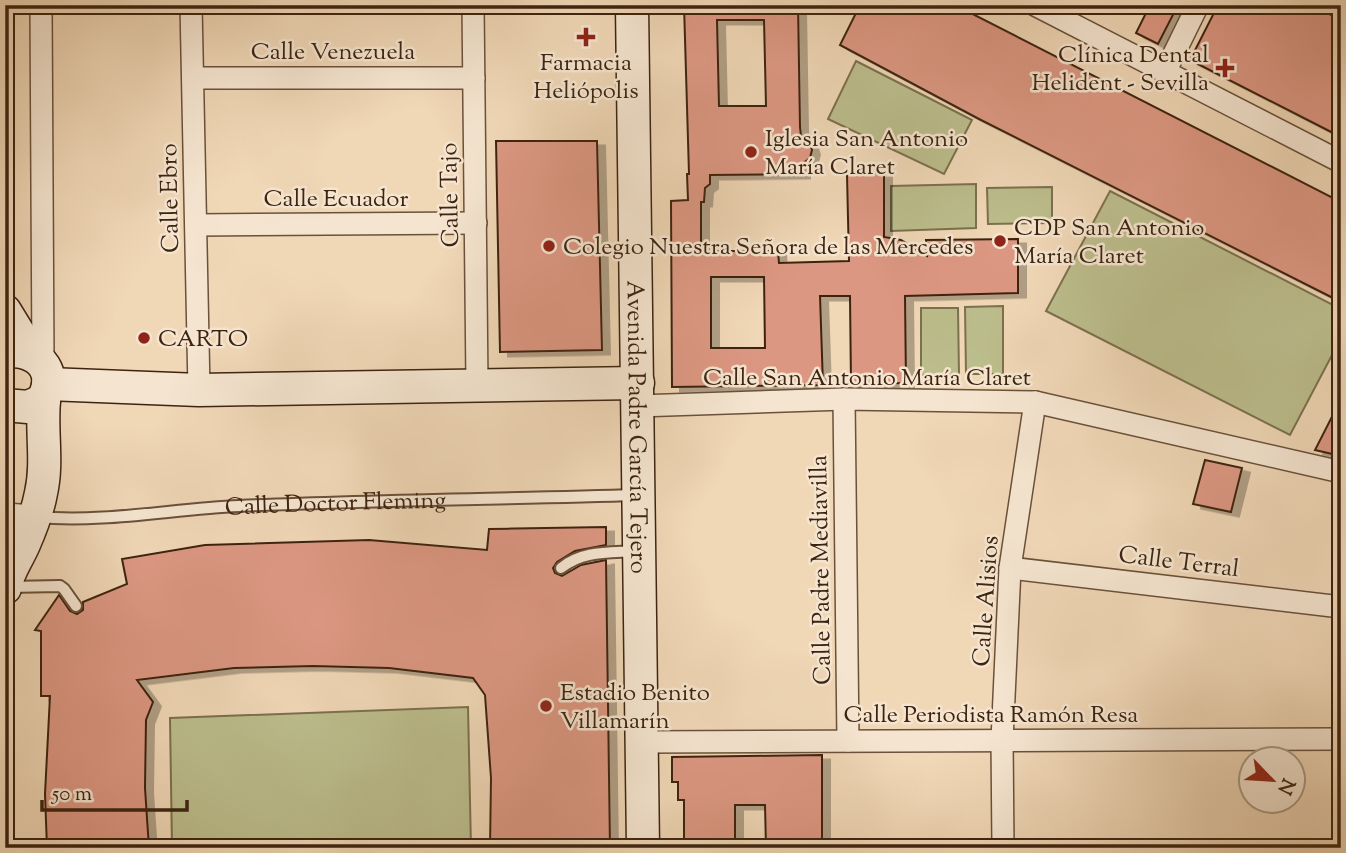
<svg xmlns="http://www.w3.org/2000/svg" width="1346" height="853" viewBox="0 0 1346 853" font-family="'Sorts Mill Goudy',serif">
  <style>
    .green { fill: #bcbd8c; stroke: #7c704e; stroke-width: 2 }
    .building { fill: #dc9782; stroke: #3d2411; stroke-width: 2; fill-rule: evenodd; filter: url(#shadow) }
    .lines { fill: none; stroke-linecap: round; stroke-linejoin: round }
    .lane-casing { stroke: #6a513a; stroke-width: 14 }
    .street-casing { stroke: #6a513a; stroke-width: 24 }
    .secondary-casing { stroke: #3d2411; stroke-width: 35 }
    .lane { stroke: #f5e5d0; stroke-width: 10 }
    .street { stroke: #f5e5d0; stroke-width: 21 }
    .secondary { stroke: #f5e5d0; stroke-width: 32 }
    .poi-dot { fill: #8f2418; stroke: #f5e5d0; stroke-width: 2.5 }
    .labels { text-anchor: middle; stroke-width: 5; stroke-linejoin: round; paint-order: stroke }
    .street-label { font-size: 24px; fill: #3d2411; stroke: #f5e5d0 }
    .poi-label { font-size: 24px; fill: #3d2411; stroke: #f5e5d0; text-anchor: start }
  </style>
  <defs>
    <filter id="shadow"><feDropShadow dx="8" dy="4.5" stdDeviation="0" flood-color="#0004"/></filter>
  </defs>
  <rect width="100%" height="100%" fill="#f0d7b6"/>
  <filter id="stains"><feTurbulence type="fractalNoise" baseFrequency=".00286" numOctaves="4"/><feColorMatrix values="0 0 0 0 .2 0 0 0 0 .09 0 0 0 0 .02 0 0 0 .5 -.17"/></filter>
  <radialGradient id="worn" r=".72"><stop offset=".6" stop-color="#630" stop-opacity="0"/><stop offset="1" stop-color="#630" stop-opacity=".3"/></radialGradient>
  <g class="green">
    <path d="M856 61 972 120 944 174 828 119Z"/>
    <path d="M976 184V228L891 231V186Z"/>
    <path d="M1052 187V223L988 224 987 188Z"/>
    <path d="M1110 191 1341 309V338L1290 435 1046 311Z"/>
    <path d="M1003 306V374H966L965 307Z"/>
    <path d="M921 308H958L959 375H921Z"/>
    <path d="M468 707 471 848H172L170 718Z"/>
  </g>
  <g class="building">
    <path d="M684 5H798L800 127 801 136 809 141 812 150 810 158 802 164V174L710 175V184L705 188 704 202H701V251H778L779 263 849 261 847 175 884 173V237L901 240 927 256 926 240 1018 239V293L905 296 906 383 851 384 850 296H820L823 385 672 387 671 201 688 200 687 174H689ZM717 20H764L766 106H719ZM711 277H764L765 348H711Z"/>
    <path d="M860 5H955L1341 202V302L979 119 840 45Z"/>
    <path d="M1150 5H1178L1158 44 1136 33Z"/>
    <path d="M1218 5H1312L1341 20V137L1190 60Z"/>
    <path d="M496 141H597L602 350 500 352Z"/>
    <path d="M1341 399V456L1315 450Z"/>
    <path d="M1205 460 1242 468 1231 512 1193 504Z"/>
    <path d="M606 527V545L575 551 557 562 553 568 555 573 562 576 581 565 606 560 610 848H490L491 778 485 695 473 678 389 668 313 666 234 668 137 680 153 702 146 720 145 788 149 848H47L45 794 50 696H41V631L35 630 59 595 70 611 77 614 83 610V602L127 584 122 559 205 545 369 540 487 550 489 529Z"/>
    <path d="M822 755V848H766L765 805H735V848H684V800H678V782H672V757Z"/>
  </g>
  <g class="lines">
    <defs>
      <g id="lane">
        <path id="s1" d="M37 517C104 523 172 509 239 506 371 500 504 499 637 495"/>
        <path d="M561 568C583 550 610 553 637 551"/>
        <path d="M8 587 60 586 64 589 76 606"/>
      </g>
      <g id="street">
        <path d="M41 5 43 364"/>
        <path d="M191 5 199 390"/>
        <path d="M473 5 477 384"/>
        <path d="M1035 5 1341 162"/>
        <path d="M1165 72 1198 5"/>
        <path d="M193 78H474"/>
        <path d="M196 225 476 223"/>
        <path d="M844 399 848 741"/>
        <path d="M638 406 844 399 1035 402 1341 472"/>
        <path d="M5 514 34 516"/>
        <path d="M1010 568 1341 607"/>
        <path d="M642 742 1341 739"/>
        <path d="M1003 848 1002 740 1010 568 1035 402"/>
      </g>
      <g id="secondary">
        <path id="s2" d="M632 5 643 848"/>
        <path d="M5 311 32 355"/>
        <path d="M5 352C27 348 52 361 48 386 47 391 44 396 44 401 41 432 48 462 41 493 38 510 31 528 24 544 17 560 8 571 5 588"/>
        <path d="M48 384 199 390 638 383"/>
        <path d="M5 405 28 407 44 400"/>
      </g>
    </defs>
    <use href="#lane" class="lane-casing"/>
    <use href="#street" class="street-casing"/>
    <use href="#secondary" class="secondary-casing"/>
    <use href="#lane" class="lane"/>
    <use href="#street" class="street"/>
    <use href="#secondary" class="secondary"/>
  </g>
  <g class="poi-dot">
    <path d="M582.5 26.5h7v7h7v7h-7v7h-7v-7h-7v-7h7z"/>
    <path d="M1221.5 57.5h7v7h7v7h-7v7h-7v-7h-7v-7h7z"/>
    <circle cx="751" cy="152" r="7"/>
    <circle cx="1000" cy="241" r="7"/>
    <circle cx="549" cy="246" r="7"/>
    <circle cx="144" cy="338" r="7"/>
    <circle cx="546" cy="706" r="7"/>
  </g>
  <g class="labels">
    <g class="street-label">
      <text x="333" y="59">Calle Venezuela</text>
      <text transform="translate(449 195) rotate(-91)" y="8">Calle Tajo</text>
      <text transform="translate(169 198) rotate(-91)" y="8">Calle Ebro</text>
      <text x="336" y="206">Calle Ecuador</text>
      <text x="867" y="385">Calle San Antonio María Claret</text>
      <text dy="8" stroke="none"><textPath href="#s2" startOffset="422">Avenida Padre García Tejero</textPath></text>
      <text dy="8" stroke="none"><textPath href="#s1" startOffset="299">Calle Doctor Fleming</textPath></text>
      <text transform="translate(1179 561) rotate(7)" y="8">Calle Terral</text>
      <text transform="translate(820 570) rotate(-91)" y="8">Calle Padre Mediavilla</text>
      <text transform="translate(985 601) rotate(-86)" y="8">Calle Alisios</text>
      <text x="991" y="722">Calle Periodista Ramón Resa</text>
    </g>
    <g class="poi-label">
      <text x="1209" y="62" text-anchor="end">Clínica Dental<tspan x="1209" dy="28">Helident - Sevilla</tspan></text>
      <text x="586" y="70" text-anchor="middle">Farmacia<tspan x="586" dy="28">Heliópolis</tspan></text>
      <text x="765" y="146">Iglesia San Antonio<tspan x="765" dy="28">María Claret</tspan></text>
      <text x="1014" y="235">CDP San Antonio<tspan x="1014" dy="28">María Claret</tspan></text>
      <text x="563" y="254">Colegio Nuestra Señora de las Mercedes</text>
      <text x="158" y="346">CARTO</text>
      <text x="560" y="700">Estadio Benito<tspan x="560" dy="28">Villamarín</tspan></text>
    </g>
  </g>
  <rect width="1346" height="853" fill="none" stroke="#f0d7b6" stroke-width="28"/>
  <rect x="7" y="7" width="1332" height="839" fill="none" stroke="#3d2411" stroke-width="3.5"/>
  <rect x="14" y="14" width="1318" height="825" fill="none" stroke="#3d2411" stroke-width="2"/>
  <g transform="translate(1272 780) rotate(115)"><circle r="33" fill="#f5e5d0" stroke="#ab9884" stroke-width="2"/>
  <path d="M0-5L12 26L0 18L-12 26Z" fill="#8f2418"/>
  <text y="-10" font-size="19" font-weight="bold" text-anchor="middle" fill="#3d2411">N</text>
  </g>
  <path d="M42 800v10h145v-10" fill="none" stroke="#3d2411" stroke-width="3.5"/>
  <text x="52" y="800" font-size="21" fill="#3d2411" stroke="#f5e5d0" stroke-width="5" paint-order="stroke">50 m</text>
  <rect width="100%" height="100%" filter="url(#stains)"/>
  <rect width="100%" height="100%" fill="url(#worn)"/>
</svg>
